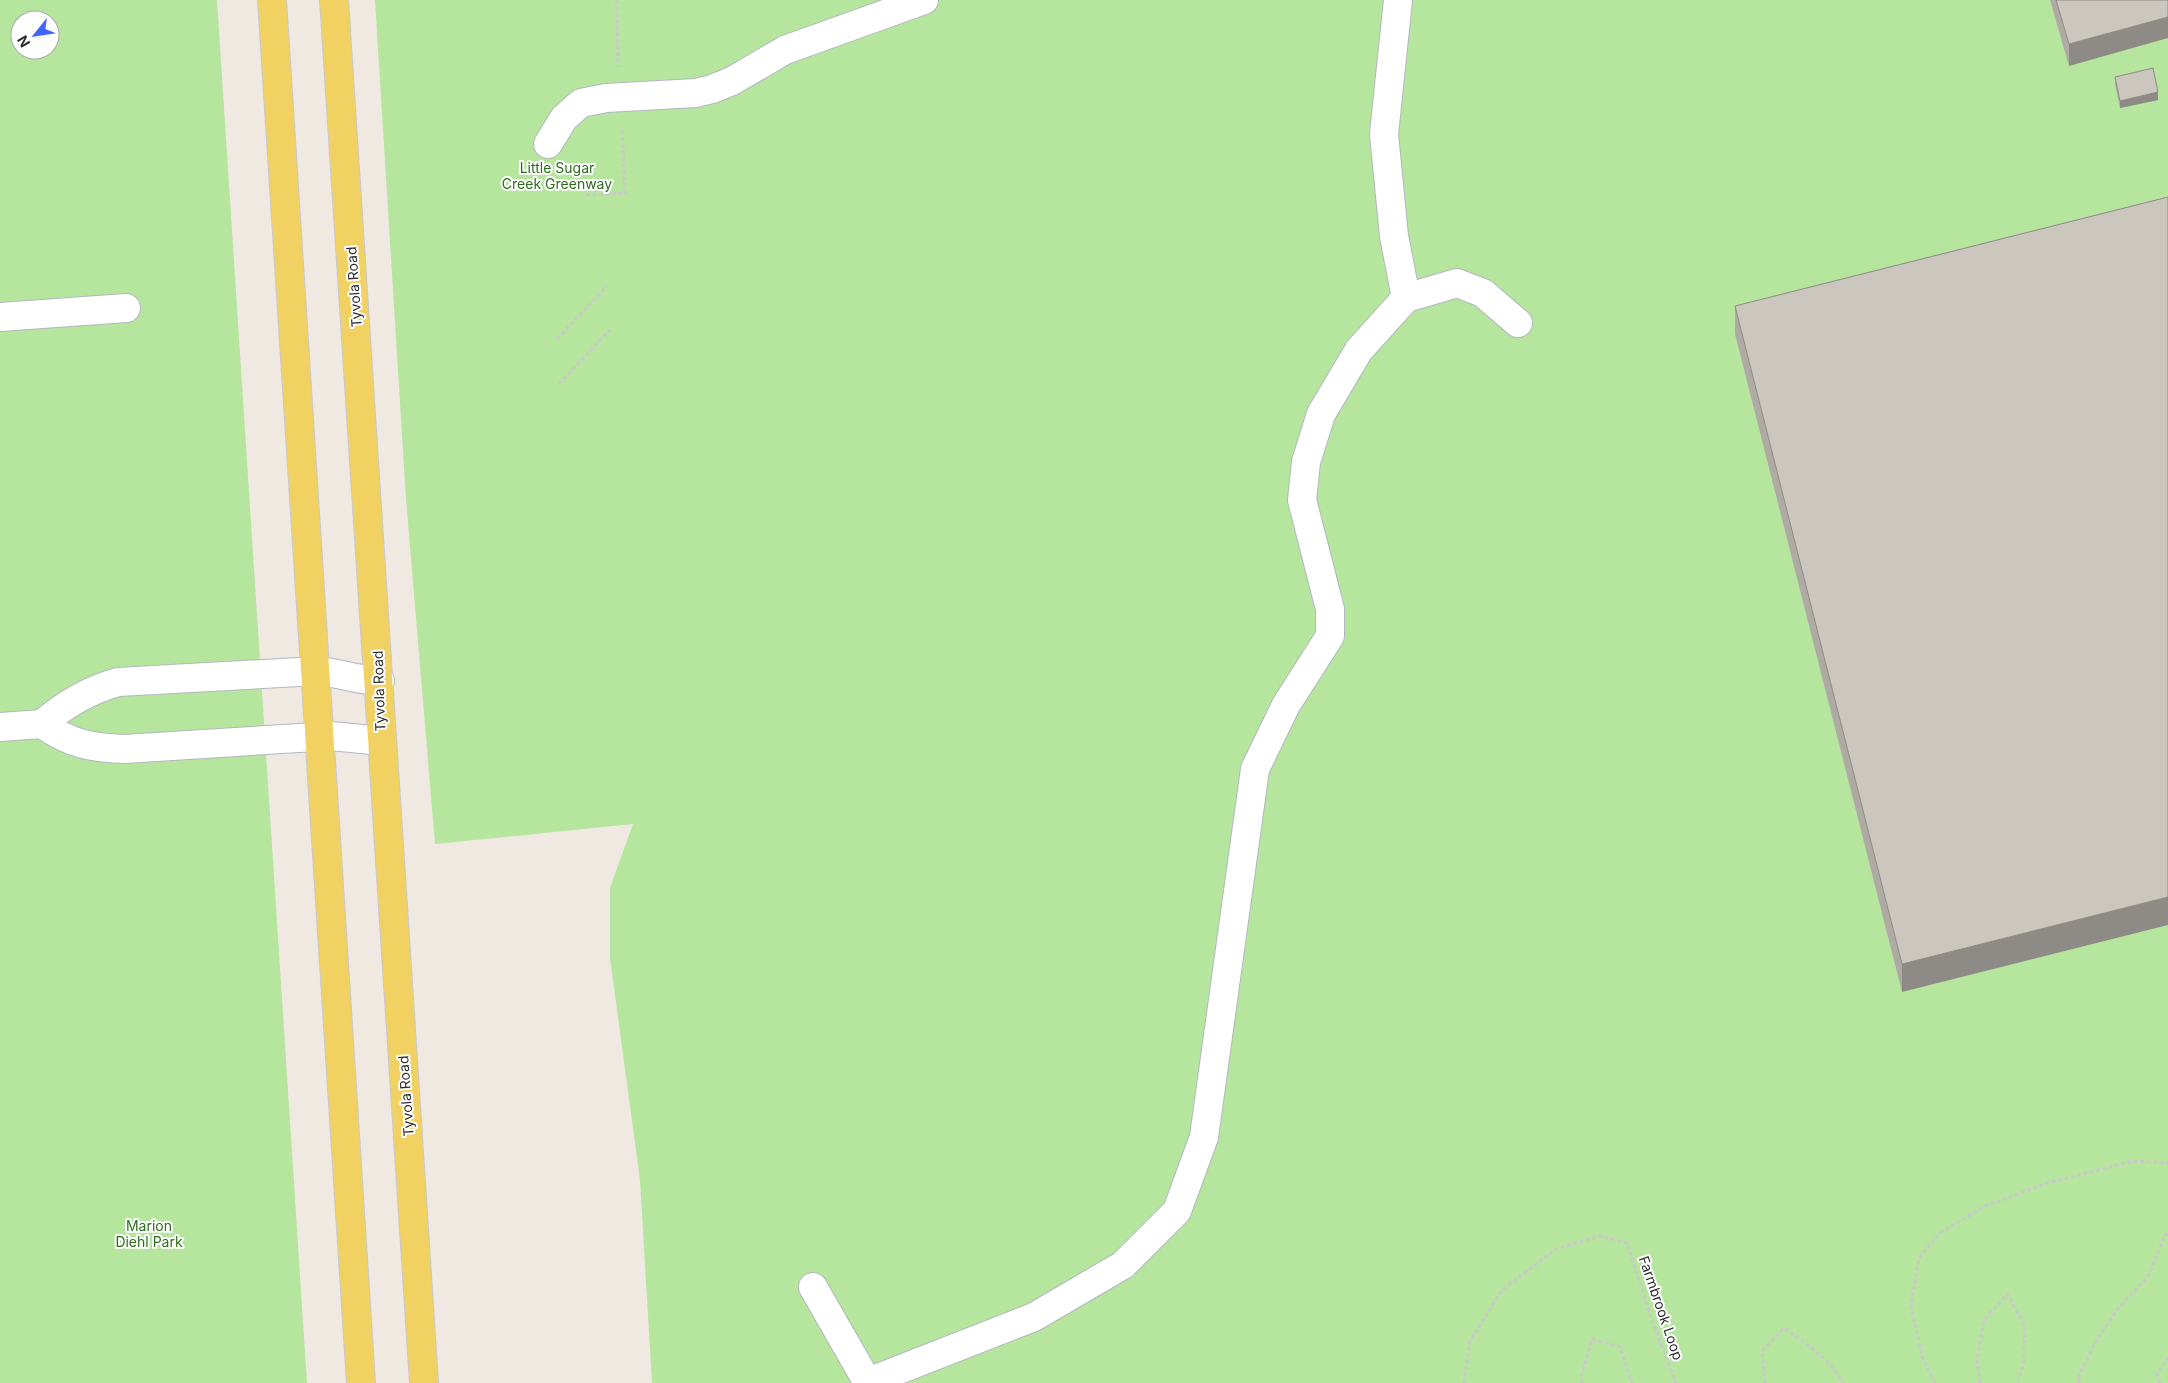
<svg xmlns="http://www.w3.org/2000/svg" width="2168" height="1383" viewBox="0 0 2168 1383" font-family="Inter,sans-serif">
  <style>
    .green { fill: #b6e59e; fill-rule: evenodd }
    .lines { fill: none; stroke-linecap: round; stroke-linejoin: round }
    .minor-casing { stroke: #b4b7c1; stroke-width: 30 }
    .major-casing { stroke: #c9c9c9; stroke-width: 30 }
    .path { stroke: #c9c9c9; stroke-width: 3; stroke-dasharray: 4 2.5; stroke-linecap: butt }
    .minor { stroke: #fff; stroke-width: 28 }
    .major { stroke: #f2d163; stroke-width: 28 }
    .wall { fill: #afaba4 }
    .shaded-wall { fill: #8e8b86 }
    .building { fill: #cbc7bf; stroke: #8e8b86 }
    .labels { text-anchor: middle; stroke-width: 4; stroke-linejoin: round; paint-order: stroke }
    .park-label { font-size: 14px; fill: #2c6e1b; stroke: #fff }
    .street-label { font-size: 14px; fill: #2e2e2e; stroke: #fff }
  </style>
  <rect width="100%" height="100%" fill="#efe9e1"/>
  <g class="green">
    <path d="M0 0H217L307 1383H0ZM20 20H50V50H20Z"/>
    <path d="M375 0H2168V1383H652L640 1180 610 958V888L633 824 435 844 406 499Z"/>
  </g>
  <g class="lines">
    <defs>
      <g id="minor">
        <path d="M548 144 564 118 581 103 606 98 696 93 712 89 732 81 785 50 924 0"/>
        <path d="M1406 298 1457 283 1483 293 1518 323"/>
        <path d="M0 317 126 308"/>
        <path d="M380 681C358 681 338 672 317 671L118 682C89 690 64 705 42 724 69 743 90 748 124 749L331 736 382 741"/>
        <path d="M0 727 42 724"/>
        <path d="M813 1287 868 1383"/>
        <path d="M868 1382 1034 1317 1123 1265 1177 1211 1204 1137 1255 769 1286 705 1330 636V609L1302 500 1306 462 1321 414 1359 350 1406 298 1394 236 1384 134 1398 0"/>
      </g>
      <g id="major">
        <path d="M272 0 361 1383"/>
        <path d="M334 0 424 1383"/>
      </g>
    </defs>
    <use href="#minor" class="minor-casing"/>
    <use href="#major" class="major-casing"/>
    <g class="path">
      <path d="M617 0 618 67"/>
      <path d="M586 195 625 193 622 128"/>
      <path d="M557 339 607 286"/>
      <path d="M559 384 610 330"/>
      <path d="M1464 1383 1470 1341 1502 1290 1556 1249 1600 1236 1627 1243 1652 1320 1676 1383"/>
      <path d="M1582 1383V1374L1592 1339 1620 1347 1632 1383"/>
      <path d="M1765 1383 1762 1351 1784 1328C1807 1343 1829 1359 1843 1383"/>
      <path d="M1935 1383 1923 1359 1911 1306 1919 1258 1941 1232 1985 1206 2051 1182 2133 1161 2168 1163"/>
      <path d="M1980 1383 1977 1360 1984 1320 2007 1294 2025 1326 2024 1362 2018 1383"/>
      <path d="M2080 1383 2077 1380 2095 1343 2119 1307 2148 1277 2165 1235 2168 1234"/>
      <path d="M2160 1383 2157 1373 2168 1358"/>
    </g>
    <use href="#minor" class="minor"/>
    <use href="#major" class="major"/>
  </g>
  <g class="wall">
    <path d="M2050 0H2168L2069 66Z"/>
    <path d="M2115 77 2158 100 2120 108 2115 84Z"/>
    <path d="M2168 197 1902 992 1735 334V306Z"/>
  </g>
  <g class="shaded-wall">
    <path d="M2168 17V38L2069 66V44Z"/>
    <path d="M2158 92V100L2120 108V101Z"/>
    <path d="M2168 897V925L1902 992V964Z"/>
  </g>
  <g class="building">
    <path d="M2056 0H2168V17L2069 44Z"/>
    <path d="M2153 68 2158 92 2120 101 2115 77Z"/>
    <path d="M2168 197V897L1902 964 1735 306Z"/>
  </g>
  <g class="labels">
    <g class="park-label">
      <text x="557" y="173">Little Sugar<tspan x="557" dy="16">Creek Greenway</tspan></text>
      <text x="149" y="1231">Marion<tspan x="149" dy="16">Diehl Park</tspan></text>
    </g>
    <g class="street-label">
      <text transform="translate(354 287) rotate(-94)" y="5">Tyvola Road</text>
      <text transform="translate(379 691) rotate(-92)" y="5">Tyvola Road</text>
      <text transform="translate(406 1096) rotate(-94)" y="5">Tyvola Road</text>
      <text transform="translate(1661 1308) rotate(71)" y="5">Farmbrook Loop</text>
    </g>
  </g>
  <g transform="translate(35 35) rotate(240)"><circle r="24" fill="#ffffff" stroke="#ababab"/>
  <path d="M0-4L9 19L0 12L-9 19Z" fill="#4264fb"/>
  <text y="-8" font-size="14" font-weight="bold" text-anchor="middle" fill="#2e2e2e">N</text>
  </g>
</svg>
